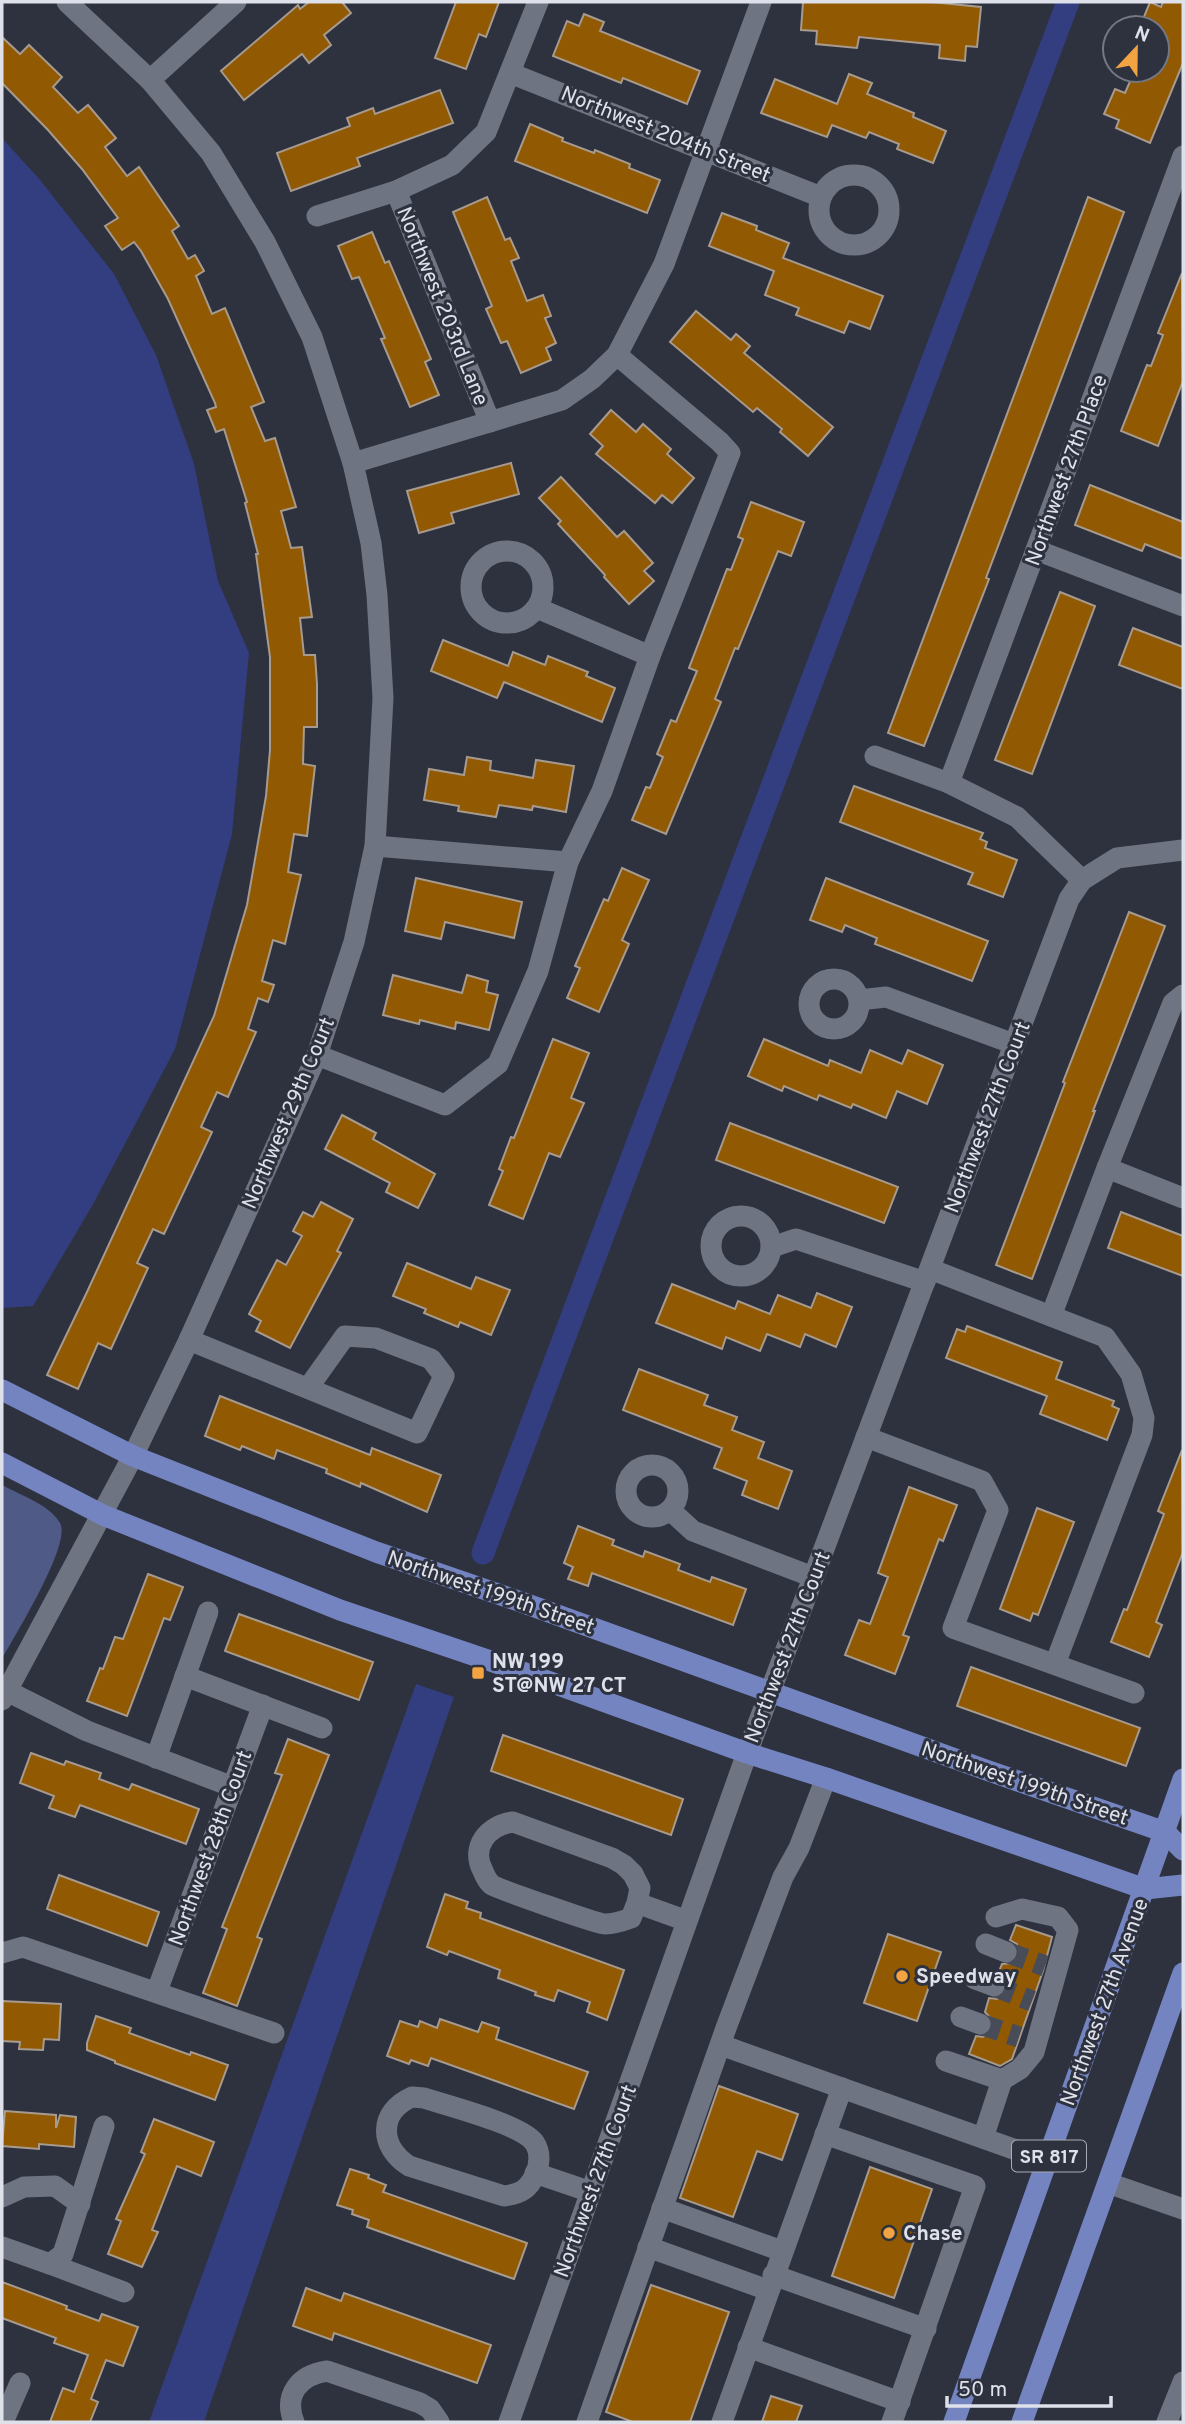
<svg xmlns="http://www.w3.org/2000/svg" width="1185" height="2424" viewBox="0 0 1185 2424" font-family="Overpass,sans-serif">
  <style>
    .green { fill: #4f5a86 }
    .water { fill: #323e80 }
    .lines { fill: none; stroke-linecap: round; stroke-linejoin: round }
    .canal { stroke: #323e80; stroke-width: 23 }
    .building { fill: #905902; stroke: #a79a8e; stroke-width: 2 }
    .minor-tunnel { stroke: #484c58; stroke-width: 21; stroke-dasharray: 21 10; stroke-linecap: butt }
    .minor { stroke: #6f7483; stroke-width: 21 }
    .major { stroke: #7484c1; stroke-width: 21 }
    .poi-dot { fill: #f3a442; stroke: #2e323f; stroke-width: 2.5 }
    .labels { text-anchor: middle; stroke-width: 6; stroke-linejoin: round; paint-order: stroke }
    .shield { fill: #2e323f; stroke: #a9acb6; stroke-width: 2 }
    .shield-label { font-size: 19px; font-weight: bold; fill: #dee1e9 }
    .street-label { font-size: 21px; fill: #dee1e9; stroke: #2e323f }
    .poi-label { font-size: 21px; font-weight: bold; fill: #dee1e9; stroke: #2e323f; text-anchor: start }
  </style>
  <rect width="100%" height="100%" fill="#2e323f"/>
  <path class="green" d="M2 1485C20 1495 49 1504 60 1523 72 1544 14 1637 2 1659Z"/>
  <g class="water">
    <path d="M2 138 40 180 114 274 156 355 194 464 218 581 249 653 232 834 175 1049 92 1206 33 1306 2 1308Z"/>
    <path d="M416 1684 454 1697 204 2422H149Z"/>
  </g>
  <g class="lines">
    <path class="canal" d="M483 1553 1068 2"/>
  </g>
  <g class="building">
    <path d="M309 2H342L351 13 324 35 331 45 309 63 302 54 244 100 221 71 298 5 300 9Z"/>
    <path d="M456 2H499L486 37 479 34 466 69 435 58Z"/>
    <path d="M803 2H931L981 7 977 47 966 46 965 61 939 58 940 45 859 37 857 48 816 44 817 31 801 30Z"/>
    <path d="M1150 2 1161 7 1163 2H1183V63L1150 143 1116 128 1119 120 1104 114 1115 89 1125 93 1135 70H1157V28L1141 24Z"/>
    <path d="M584 14 604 22 600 31 700 71 687 104 623 78 621 83 553 56 567 21 579 26Z"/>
    <path d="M2 37 20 54 29 45 62 77 53 87 78 113 88 105 116 138 105 147 127 176 139 167 179 226 172 231 188 259 195 255 204 271 196 276 212 314 225 308 264 402 251 407 265 441 275 438 296 507 281 511 291 548 302 547 312 617 300 618 304 655H315L317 684V727H304L303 764 315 766 307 836 294 834 288 872 301 875 285 944 273 940 262 981 274 985 268 1002 258 998 248 1029 256 1032 228 1097 217 1092 201 1127 212 1132 164 1234 153 1229 137 1263 148 1268 111 1349 98 1343 78 1389 47 1375 87 1292 214 1016 247 905 266 796 270 750V657L256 554H258L245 503 247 502 224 429 216 432 207 410 216 407 215 403 168 299 141 251 134 242 122 250 105 226 118 218 82 169 48 130 2 83Z"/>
    <path d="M849 74 872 83 867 94 914 113 913 117 946 131 933 163 897 149 899 144 869 132 866 138 832 125 827 137 761 113 775 79 837 104Z"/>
    <path d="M440 90 453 123 357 158 360 166 291 191 277 153 350 126 347 118 373 108 375 114Z"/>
    <path d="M530 124 563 138 562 141 594 153 595 150 630 164 629 168 660 180 647 213 515 161Z"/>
    <path d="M487 197 505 240 510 238 519 258 511 261 527 301 543 295 551 316 545 318 556 343 546 348 551 360 521 373 507 341 501 343 486 309 492 306 453 212Z"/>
    <path d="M1088 197 1124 212 986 578 989 579 924 746 888 733Z"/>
    <path d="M722 213 757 226 756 230 789 243 783 258 883 296 870 329 849 321 844 333 796 315 799 308 765 295 774 271 709 246Z"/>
    <path d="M372 232 385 263 389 261 431 359 425 362 439 395 410 407 381 339 385 338 359 277 352 279 338 246Z"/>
    <path d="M1182 273 1183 381 1158 446 1121 431 1147 365 1151 366 1163 335 1158 333Z"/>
    <path d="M696 311 731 340 736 334 750 346 744 353 833 427 808 456 780 432 782 429 757 408 753 412 670 342Z"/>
    <path d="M611 410 636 432 643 424 671 449 667 454 694 478 672 503 662 495 655 503 596 454 603 446 590 434Z"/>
    <path d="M511 463 519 494 451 513 454 523 419 533 407 491Z"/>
    <path d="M561 477 617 537 624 531 653 563 644 571 654 581 629 604 604 577 605 575 558 524 561 521 539 498Z"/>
    <path d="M1090 485 1183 522V559L1145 544 1142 551 1075 525Z"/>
    <path d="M751 502 804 522 791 556 778 551 738 649 735 648 715 699 721 702 666 834 632 820 646 787 650 788 663 757 657 754 671 720 676 722 697 671 689 668 727 569 731 570 743 539 738 537Z"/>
    <path d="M1060 592 1095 606 1032 774 995 760Z"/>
    <path d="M1133 628 1183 647V689L1119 665Z"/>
    <path d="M443 640 508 666 513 652 545 665 548 656 588 672 586 676 615 688 602 722 504 682 497 698 431 671Z"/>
    <path d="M467 757 491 761 490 770 533 778 536 760 574 766 566 812 533 806 532 810 499 805 496 817 458 811 459 806 424 800 429 769 464 775Z"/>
    <path d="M854 786 983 833 980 839 987 842 985 848 1017 860 1003 897 968 884 973 873 840 822Z"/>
    <path d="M622 868 649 880 622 940 629 944 599 1012 567 998 580 968 575 966 604 899 608 901Z"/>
    <path d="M416 878 522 902 514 938 445 922 441 939 405 931Z"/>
    <path d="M826 878 988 941 972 981 875 944 877 938 845 925 842 932 810 920Z"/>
    <path d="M1129 912 1165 926 1093 1111H1095L1032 1279 996 1265 1065 1083 1063 1082Z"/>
    <path d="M393 975 462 993 467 975 488 981 486 992 498 995 489 1030 456 1022 455 1029 420 1020 419 1024 383 1015Z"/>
    <path d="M553 1039 589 1053 571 1098 584 1103 560 1157 549 1153 523 1219 489 1205 503 1171 499 1169 511 1137 514 1138Z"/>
    <path d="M764 1039 828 1066 830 1060 861 1073 870 1050 902 1064 908 1050 943 1065 927 1104 897 1091 886 1118 853 1104 851 1108 819 1095 817 1100 784 1086 782 1091 748 1076Z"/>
    <path d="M342 1115 376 1133 373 1139 435 1174 418 1208 386 1192 390 1183 325 1149Z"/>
    <path d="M730 1123 898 1187 884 1223 716 1160Z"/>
    <path d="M321 1202 353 1219 337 1251 341 1253 290 1348 256 1331 261 1321 249 1314 277 1260 286 1265 302 1236 293 1231 303 1212 313 1217Z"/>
    <path d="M1121 1212 1183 1236V1276L1108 1248Z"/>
    <path d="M407 1263 471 1289 476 1277 510 1290 491 1335 460 1322 458 1327 424 1313 426 1309 393 1296Z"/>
    <path d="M672 1284 735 1309 738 1301 770 1314 778 1295 811 1308 817 1293 852 1307 836 1347 805 1334 800 1347 767 1334 760 1351 726 1337 722 1349 656 1323Z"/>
    <path d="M967 1326 1062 1362 1056 1379 1114 1401 1112 1406 1119 1409 1107 1440 1040 1414 1047 1396 946 1358 957 1329 965 1332Z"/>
    <path d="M639 1369 708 1395 704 1405 737 1417 732 1430 764 1442 758 1458 792 1471 778 1509 742 1495 747 1481 714 1468 722 1448 623 1410Z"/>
    <path d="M220 1396 370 1455 372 1448 441 1475 427 1512 361 1483 360 1487 326 1473 327 1469 277 1450 274 1459 242 1446 240 1450 205 1436Z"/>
    <path d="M1182 1450 1183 1552 1156 1622 1162 1625 1149 1657 1111 1642 1124 1609 1127 1610 1164 1514 1158 1511Z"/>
    <path d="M909 1487 957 1505 943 1541 939 1539 903 1635 909 1637 895 1674 845 1655 859 1620 870 1624 888 1577 878 1573Z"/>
    <path d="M1037 1508 1074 1522 1038 1615 1033 1613 1030 1621 1000 1609Z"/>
    <path d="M578 1526 614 1540 612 1545 643 1557 645 1551 680 1564 678 1570 710 1582 712 1577 746 1589 733 1625 592 1573 588 1586 568 1579 573 1567 564 1563Z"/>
    <path d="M148 1574 183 1587 170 1620 164 1618 127 1716 87 1701 100 1668 103 1669 115 1637 123 1639Z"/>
    <path d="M239 1614 373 1662 359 1700 225 1651Z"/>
    <path d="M971 1667 1140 1728 1126 1766 957 1706Z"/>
    <path d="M503 1735 683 1799 671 1835 491 1771Z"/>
    <path d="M288 1739 329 1755 257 1937 262 1939 237 2006 203 1993 227 1929 222 1927 282 1775 275 1773Z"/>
    <path d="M31 1753 64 1765 66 1761 101 1773 99 1779 129 1790 132 1784 199 1809 186 1844 80 1805 75 1817 49 1808 54 1796 20 1783Z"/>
    <path d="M59 1875 159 1912 147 1946 47 1909Z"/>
    <path d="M445 1894 468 1902 466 1908 481 1913 480 1918 624 1970 607 2020 587 2012 590 2002 558 1990 554 2001 535 1995 536 1992 498 1978 500 1970 449 1951 447 1955 427 1947Z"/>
    <path d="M1016 1925 1052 1937 1043 1971 1012 2059 1000 2066 969 2054 976 2036 983 2037 992 2029 993 2021 985 2012 989 1998 997 1999 1006 1991 1007 1983 998 1974 1002 1964 1014 1963 1018 1956 1017 1944 1010 1940Z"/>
    <path d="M888 1934 941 1952 917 2021 864 2003Z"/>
    <path d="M2 2001 61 2004 59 2040 44 2039 43 2050 19 2049 20 2042 2 2041Z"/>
    <path d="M96 2016 131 2028 129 2033 190 2055 191 2052 228 2065 215 2100 115 2063V2061L87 2050V2043Z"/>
    <path d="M440 2019 478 2032 482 2022 499 2028 496 2039 588 2072 574 2109 431 2058 428 2066 411 2060 409 2064 387 2056 400 2021 418 2027 420 2021 437 2028Z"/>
    <path d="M719 2086 798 2114 782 2160 757 2151 733 2217 680 2198Z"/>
    <path d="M5 2111 56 2115V2128L60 2115 76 2117 74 2147 39 2144V2149L2 2146Z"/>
    <path d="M154 2119 214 2142 201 2176 177 2166 152 2230 158 2232 142 2267 108 2254 121 2221 116 2219 145 2154 141 2152Z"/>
    <path d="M870 2167 932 2189 894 2298 832 2276Z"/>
    <path d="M350 2169 369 2175 368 2178 386 2185 383 2192 527 2243 514 2279 367 2227 369 2220 352 2214 353 2210 337 2205Z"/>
    <path d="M2 2282 67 2306 66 2309 99 2321 102 2314 138 2327 123 2366 106 2360 91 2399 98 2402 90 2422H50L63 2388 74 2392 88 2355 54 2343 56 2338 2 2318Z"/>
    <path d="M651 2285 729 2312 690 2422H633L606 2412Z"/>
    <path d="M306 2288 341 2301 344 2293 491 2345 477 2383 334 2333 332 2340 293 2326Z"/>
    <path d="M771 2396 802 2406 796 2422H762Z"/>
  </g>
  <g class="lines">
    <g class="minor-tunnel">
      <path d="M1006 1952 1045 1966"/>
      <path d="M994 1986 1032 2001"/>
      <path d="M980 2024 1019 2037"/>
    </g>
    <g class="minor">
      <path d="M510 73 821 197"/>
      <path d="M150 80 236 2"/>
      <circle cx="854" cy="210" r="35"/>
      <path d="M396 191 490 422"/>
      <path d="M317 216 396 191 452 165 486 132 538 2"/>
      <path d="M353 463 562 400 592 379 617 355 664 264 761 2"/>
      <path d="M1036 550 1183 606"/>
      <circle cx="507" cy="587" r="36"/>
      <path d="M537 608 650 656"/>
      <path d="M875 756 949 783 1017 817 1082 880"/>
      <path d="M949 783 1183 156"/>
      <path d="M375 846 568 862"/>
      <circle cx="834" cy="1004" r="25"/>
      <path d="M859 1000 886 997 1014 1044"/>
      <path d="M317 1055 445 1105 498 1064 538 971 568 862 602 791 650 656 730 453 720 442 617 355"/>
      <path d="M1107 1168 1183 1198"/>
      <circle cx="741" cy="1246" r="30"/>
      <path d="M772 1247 796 1239 925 1282"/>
      <path d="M930 1269 1105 1337 1131 1374 1144 1418 1142 1435 1055 1664"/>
      <path d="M1051 1316 1107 1168 1173 1003 1183 995"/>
      <path d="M189 1340 417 1433 444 1376 431 1359 376 1338 345 1336 308 1388"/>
      <path d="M866 1437 982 1481 998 1510 953 1628 1134 1693"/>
      <circle cx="652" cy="1491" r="26"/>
      <path d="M670 1510 693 1531 813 1577"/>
      <path d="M185 1676 322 1728"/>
      <path d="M7 1691 87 1731 233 1787"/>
      <path d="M2 1700 133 1456 189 1340 317 1055 354 942 375 846 383 698 377 595 371 543 353 463 312 337 265 242 211 153 150 80 67 2"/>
      <path d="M156 1758 208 1612"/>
      <path d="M637 1903 631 1918C623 1921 614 1924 605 1924 597 1924 499 1889 492 1885 488 1882 485 1876 483 1871 470 1847 488 1825 513 1822L612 1858 624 1865 633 1874 640 1888 637 1903 687 1921"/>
      <path d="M986 1944 1006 1952"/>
      <path d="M2 1953 23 1947 274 2033"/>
      <path d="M975 1979 994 1986"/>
      <path d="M157 1991 263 1705"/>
      <path d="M961 2017 980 2024"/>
      <path d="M721 2045 1047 2161"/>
      <path d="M946 2061 1002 2080"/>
      <path d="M412 2097 424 2098C448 2106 520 2124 534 2142 541 2152 540 2162 536 2173 529 2189 521 2194 504 2196L409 2166C379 2147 378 2112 412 2097Z"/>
      <path d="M825 2134 975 2186 892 2422"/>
      <path d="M983 2138 1002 2080 1020 2069 1034 2052 1068 1930 1058 1917 1022 1909 996 1917"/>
      <path d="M535 2173 591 2192"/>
      <path d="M1108 2183 1183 2209"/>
      <path d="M2 2197 24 2187 55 2186 80 2204"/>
      <path d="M662 2208 782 2251"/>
      <path d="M2 2247 50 2264 63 2254 104 2126"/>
      <path d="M648 2247 768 2290"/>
      <path d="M50 2264 124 2292"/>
      <path d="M773 2275 926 2329"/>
      <path d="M748 2347 900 2402"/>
      <path d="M3 2422 20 2383"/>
      <path d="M294 2422C283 2394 300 2375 327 2371L420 2403 430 2409 439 2422"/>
      <path d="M509 2422 747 1753 1069 899 1082 880 1117 858 1183 850"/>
      <path d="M587 2422 726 2028 783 1877 799 1848 826 1778"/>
      <path d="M722 2422 842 2088"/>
      <path d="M1167 2422 1183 2382"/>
    </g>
    <g class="major">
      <path d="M2 1390 133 1456 376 1552 524 1603 986 1770 1165 1832 1183 1850"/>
      <path d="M2 1463 103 1515 340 1610 514 1669 747 1753 826 1778 1145 1889 1183 1885"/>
      <path d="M954 2422 1183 1779"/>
      <path d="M1022 2422 1183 1973"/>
    </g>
  </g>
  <g class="poi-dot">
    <rect x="471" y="1666" width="14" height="14" rx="3.5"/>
    <circle cx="902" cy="1976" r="7"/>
    <circle cx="889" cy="2233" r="7"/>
  </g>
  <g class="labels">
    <rect class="shield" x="1012" y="2140.5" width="74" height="31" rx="5"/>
    <g class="shield-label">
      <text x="1049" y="2163">SR 817</text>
    </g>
    <g class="street-label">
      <text transform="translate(666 134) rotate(22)" y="7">Northwest 204th Street</text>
      <text transform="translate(443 306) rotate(68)" y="7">Northwest 203rd Lane</text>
      <text transform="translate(1066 470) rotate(-70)" y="7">Northwest 27th Place</text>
      <text transform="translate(288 1113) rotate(-67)" y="7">Northwest 29th Court</text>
      <text transform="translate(987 1117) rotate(-69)" y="7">Northwest 27th Court</text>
      <text transform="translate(491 1592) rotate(19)" y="7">Northwest 199th Street</text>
      <text transform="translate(787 1647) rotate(-69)" y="7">Northwest 27th Court</text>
      <text transform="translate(1025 1783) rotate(19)" y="7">Northwest 199th Street</text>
      <text transform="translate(210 1848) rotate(-70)" y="7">Northwest 28th Court</text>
      <text transform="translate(1104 2002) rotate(-70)" y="7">Northwest 27th Avenue</text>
      <text transform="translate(595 2181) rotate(-70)" y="7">Northwest 27th Court</text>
    </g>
    <g class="poi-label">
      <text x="492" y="1668">NW 199<tspan x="492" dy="24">ST@NW 27 CT</tspan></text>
      <text x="916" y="1983">Speedway</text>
      <text x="903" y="2240">Chase</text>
    </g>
  </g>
  <rect width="1185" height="2424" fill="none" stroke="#dee1e9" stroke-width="7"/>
  <g transform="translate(1136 49) rotate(22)"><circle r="33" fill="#2e323f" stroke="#747883" stroke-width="2"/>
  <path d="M0-5L12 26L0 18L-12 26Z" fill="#f3a442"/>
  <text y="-10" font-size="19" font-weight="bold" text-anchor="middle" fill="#dee1e9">N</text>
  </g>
  <path d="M947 2396v10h164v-10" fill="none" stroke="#dee1e9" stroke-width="3.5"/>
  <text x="958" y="2396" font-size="21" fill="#dee1e9" stroke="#2e323f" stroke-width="5" paint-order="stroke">50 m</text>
</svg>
